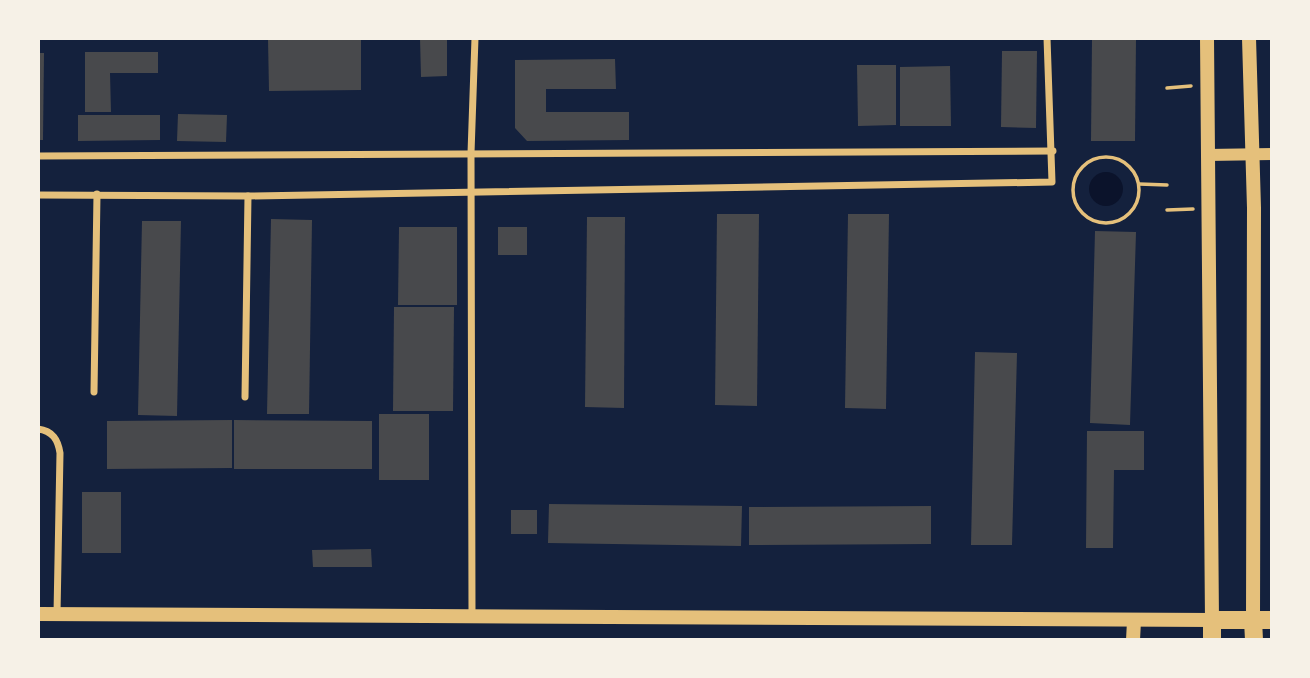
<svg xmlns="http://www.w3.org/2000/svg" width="1310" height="678" viewBox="0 0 1310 678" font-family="Barlow,sans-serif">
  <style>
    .water { fill: #0b132b }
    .building { fill: #48494c }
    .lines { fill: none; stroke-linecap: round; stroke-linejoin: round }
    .path { stroke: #e5c07b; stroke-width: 3.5 }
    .minor { stroke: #e5c07b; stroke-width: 7 }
    .tertiary { stroke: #e5c07b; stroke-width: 12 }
    .secondary { stroke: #e5c07b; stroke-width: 14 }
    .primary { stroke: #e5c07b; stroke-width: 18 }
  </style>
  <rect width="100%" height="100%" fill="#14213d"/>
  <circle class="water" cx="1106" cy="189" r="17"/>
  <g class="building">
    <path d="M361 38V90L269 91 268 39Z"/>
    <path d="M420 38H447V76L421 77Z"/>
    <path d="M1092 38H1136L1135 141H1091Z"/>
    <path d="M1002 51H1037L1036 128 1001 127Z"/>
    <path d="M85 52H158V73H110L111 112H85Z"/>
    <path d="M38 53H44L43 140H38Z"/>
    <path d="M615 59 616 89H546V112H629V140L527 141 515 128V60Z"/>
    <path d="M857 65H896V125L858 126Z"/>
    <path d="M950 66 951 126H900V67Z"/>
    <path d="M178 114 227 115 226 142 177 141Z"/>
    <path d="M78 115H160V140L78 141Z"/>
    <path d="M717 214H759L757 406 715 405Z"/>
    <path d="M848 214H889L886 409 845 408Z"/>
    <path d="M587 217H625L624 408 585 407Z"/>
    <path d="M271 219 312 220 309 414H267Z"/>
    <path d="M142 221H181L177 416 138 415Z"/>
    <path d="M399 227H457V305H398Z"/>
    <rect x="498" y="227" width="29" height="28"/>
    <path d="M1095 231 1136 232 1130 425 1090 423Z"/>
    <path d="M394 307H454L453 411H393Z"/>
    <path d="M975 352 1017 353 1012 545H971Z"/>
    <rect x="379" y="414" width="50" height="66"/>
    <path d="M232 420V468L107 469V421Z"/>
    <path d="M234 420 372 421V469H234Z"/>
    <path d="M1087 431H1144V470H1114L1113 548H1086Z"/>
    <rect x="82" y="492" width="39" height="61"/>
    <path d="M549 504 742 506 741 546 548 543Z"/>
    <path d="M931 506V544L749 545V507Z"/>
    <rect x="511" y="510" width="26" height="24"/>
    <path d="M371 549 372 567H313L312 550Z"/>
  </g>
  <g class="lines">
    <g class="path">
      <path d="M1167 88 1191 86"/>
      <circle cx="1106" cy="190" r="33"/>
      <path d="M1139 184 1167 185"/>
      <path d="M1167 210 1193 209"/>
    </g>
    <g class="minor">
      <path d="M38 156 1053 151"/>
      <path d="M38 195 248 196 1052 182 1047 38"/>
      <path d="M94 392 97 194"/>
      <path d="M245 397 248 196"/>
      <path d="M38 429C53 431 58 440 60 453L57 614"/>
      <path d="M472 615 471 153 475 38"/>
    </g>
    <path class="tertiary" d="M1207 155 1272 154"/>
    <g class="secondary">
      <path d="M1249 38 1254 208 1253 620"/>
      <path d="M38 614 1212 620 1207 38"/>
      <path d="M1133 640 1134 621"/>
    </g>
    <g class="primary">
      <path d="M1253 620 1254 640"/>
      <path d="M1212 640V620H1272"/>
    </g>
  </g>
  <rect width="1310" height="678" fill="none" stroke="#f6f1e7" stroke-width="80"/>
</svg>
